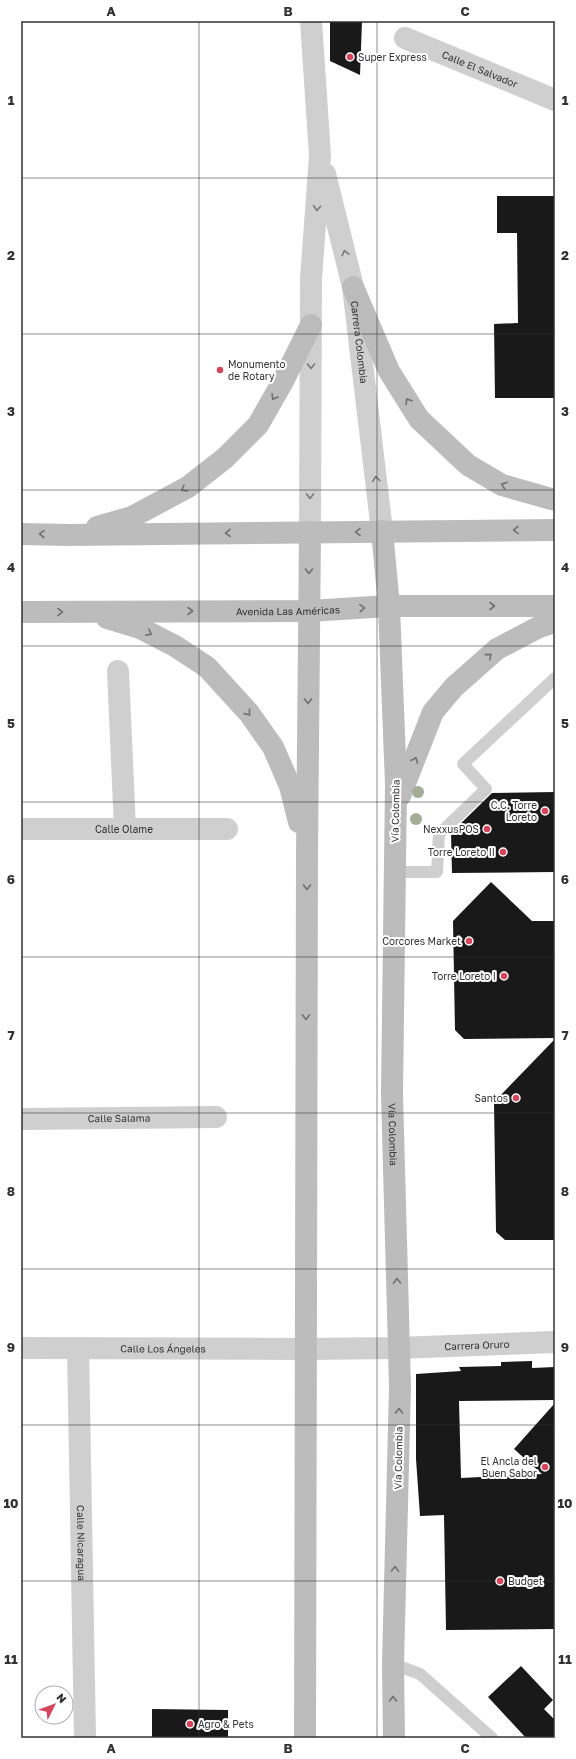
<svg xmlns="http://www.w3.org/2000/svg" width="576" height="1759" viewBox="0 0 576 1759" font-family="'Golos Text',sans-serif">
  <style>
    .building { fill: #191919 }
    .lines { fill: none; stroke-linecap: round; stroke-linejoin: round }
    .lane { stroke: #cfcfcf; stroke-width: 12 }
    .street { stroke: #cfcfcf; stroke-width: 22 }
    .secondary { stroke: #bcbcbc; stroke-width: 22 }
    .tree { fill: #a4ae97 }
    .oneway { stroke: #797979 }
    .oneway2 { stroke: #707070 }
    .grid { fill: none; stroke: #323232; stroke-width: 1; stroke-opacity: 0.55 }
    .poi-dot { fill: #d7455d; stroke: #fff; stroke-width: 1.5 }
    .labels { text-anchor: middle; stroke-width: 4; stroke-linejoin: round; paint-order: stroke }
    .poi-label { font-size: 10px; fill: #323232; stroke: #fff; text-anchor: end }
    .street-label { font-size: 10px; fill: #323232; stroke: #fff }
    .neatline { fill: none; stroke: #323232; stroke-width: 1.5 }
    .grid-label { font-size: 13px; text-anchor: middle; font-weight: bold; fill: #323232 }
  </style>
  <rect width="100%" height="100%" fill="#fff"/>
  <g class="building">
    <path d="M330 21H362L360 75 330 61Z"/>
    <path d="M497 196H555V398H495L494 324 518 323 517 233H497Z"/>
    <path d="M555 792V872L452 873 451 833 492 793Z"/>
    <path d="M491 882 532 921H555V1038L464 1039 455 1030 453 921Z"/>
    <path d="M555 1039V1240H505L496 1232 494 1102Z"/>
    <path d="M532 1361V1368L555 1367V1400L459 1401 461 1478 542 1474 514 1449 555 1403V1629L446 1630 444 1515 420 1516 416 1459V1374L461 1371 459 1367 501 1366V1362Z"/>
    <path d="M521 1666 553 1700 544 1709 555 1720V1738H526L488 1697Z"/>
    <path d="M152 1709 228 1710V1738H152Z"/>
  </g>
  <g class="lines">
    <g class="lane">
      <path d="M394 872H437L439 834 486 789 463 764 555 678"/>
      <path d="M393 1664 420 1674 492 1738"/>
    </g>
    <g class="street">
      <path id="s1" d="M405 38 555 100"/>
      <path id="s2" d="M325 174 353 287 382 531"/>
      <path d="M310 532 311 279 320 156 311 21"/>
      <path d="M118 671 125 829"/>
      <path id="s3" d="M21 829H227"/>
      <path id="s4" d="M21 1119 216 1117"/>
      <path id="s5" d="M21 1348 306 1349 398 1348 555 1342"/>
      <path id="s6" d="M78 1348 85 1738"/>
    </g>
    <g class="secondary">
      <path d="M353 287 389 371 419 419 468 465 502 485 555 500"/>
      <path d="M97 527 132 517 188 487 225 458 258 425 282 383 311 325"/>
      <path id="s7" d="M382 531 389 606 396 784 392 1094 400 1387 393 1664 394 1738"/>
      <path d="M21 534 69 535 555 530"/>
      <path id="s8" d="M21 612 309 611 389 606H555"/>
      <path d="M107 618 140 628 175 646 207 667 249 713 273 747 290 786 299 822"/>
      <path d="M400 796 433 712 454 687 497 649 539 627 555 622"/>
      <path d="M305 1738 307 854 310 532"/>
    </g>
  </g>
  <g class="tree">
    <circle cx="418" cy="792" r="6"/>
    <circle cx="416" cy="819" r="6"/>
  </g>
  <defs><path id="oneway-chevron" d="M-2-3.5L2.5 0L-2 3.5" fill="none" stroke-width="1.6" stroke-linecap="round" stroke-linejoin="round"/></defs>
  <g class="oneway">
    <use href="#oneway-chevron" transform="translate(317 208) rotate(94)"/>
    <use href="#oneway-chevron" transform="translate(345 253) rotate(-104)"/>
    <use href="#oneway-chevron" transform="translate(311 366) rotate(90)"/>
    <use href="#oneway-chevron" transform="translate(376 479) rotate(-97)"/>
    <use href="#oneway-chevron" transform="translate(310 496) rotate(90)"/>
  </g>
  <g class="oneway2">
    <use href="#oneway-chevron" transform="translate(274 397) rotate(121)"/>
    <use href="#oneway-chevron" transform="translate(408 401) rotate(-122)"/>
    <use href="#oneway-chevron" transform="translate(504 485) rotate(-159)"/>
    <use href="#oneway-chevron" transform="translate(184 489) rotate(150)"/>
    <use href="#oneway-chevron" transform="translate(516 530) rotate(179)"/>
    <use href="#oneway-chevron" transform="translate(358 532) rotate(179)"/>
    <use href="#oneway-chevron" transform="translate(228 533) rotate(179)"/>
    <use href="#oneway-chevron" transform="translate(42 534) rotate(-179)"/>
    <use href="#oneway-chevron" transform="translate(309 571) rotate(90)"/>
    <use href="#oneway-chevron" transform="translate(492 606)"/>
    <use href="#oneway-chevron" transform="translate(362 608) rotate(-3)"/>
    <use href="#oneway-chevron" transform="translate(190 611)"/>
    <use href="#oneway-chevron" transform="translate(60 612) rotate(-1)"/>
    <use href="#oneway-chevron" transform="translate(149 633) rotate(27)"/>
    <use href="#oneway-chevron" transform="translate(489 656) rotate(-41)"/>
    <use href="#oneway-chevron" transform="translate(308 701) rotate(91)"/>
    <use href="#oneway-chevron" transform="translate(248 713) rotate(51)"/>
    <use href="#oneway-chevron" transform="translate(415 760) rotate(-68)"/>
    <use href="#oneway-chevron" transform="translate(307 887) rotate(90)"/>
    <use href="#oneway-chevron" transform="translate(306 1017) rotate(90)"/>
    <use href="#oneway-chevron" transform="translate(397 1281) rotate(-91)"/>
    <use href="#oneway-chevron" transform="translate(399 1411) rotate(-89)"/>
    <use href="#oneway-chevron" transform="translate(395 1569) rotate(-89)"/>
    <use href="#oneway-chevron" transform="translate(393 1699) rotate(-91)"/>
  </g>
  <path class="grid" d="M199 21V1738M377 21V1738M21 178H555M21 334H555M21 490H555M21 646H555M21 802H555M21 957H555M21 1113H555M21 1269H555M21 1425H555M21 1581H555"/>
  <g class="poi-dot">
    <circle cx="350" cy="57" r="4"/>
    <circle cx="220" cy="370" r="4"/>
    <circle cx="545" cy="811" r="4"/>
    <circle cx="487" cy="829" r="4"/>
    <circle cx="503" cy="852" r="4"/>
    <circle cx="469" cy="941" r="4"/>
    <circle cx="504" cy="976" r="4"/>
    <circle cx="516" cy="1098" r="4"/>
    <circle cx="545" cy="1467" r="4"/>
    <circle cx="500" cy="1581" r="4"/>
    <circle cx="190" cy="1724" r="4"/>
  </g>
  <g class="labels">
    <g class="poi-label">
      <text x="358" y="61" text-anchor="start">Super Express</text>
      <text x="228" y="368" text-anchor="start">Monumento<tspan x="228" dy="12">de Rotary</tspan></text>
      <text x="537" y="809">C.C. Torre<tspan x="537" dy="12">Loreto</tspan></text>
      <text x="479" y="833">NexxusPOS</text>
      <text x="495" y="856">Torre Loreto II</text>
      <text x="461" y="945">Corcores Market</text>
      <text x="496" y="980">Torre Loreto I</text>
      <text x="508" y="1102">Santos</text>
      <text x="537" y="1465">El Ancla del<tspan x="537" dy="12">Buen Sabor</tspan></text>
      <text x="508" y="1585" text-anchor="start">Budget</text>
      <text x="198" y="1728" text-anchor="start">Agro &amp; Pets</text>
    </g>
    <g class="street-label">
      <text dy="4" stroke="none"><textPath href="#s1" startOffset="81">Calle El Salvador</textPath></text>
      <text dy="4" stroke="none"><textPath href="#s2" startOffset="172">Carrera Colombia</textPath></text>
      <text dy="4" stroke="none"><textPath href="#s8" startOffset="267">Avenida Las Américas</textPath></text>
      <text transform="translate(395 811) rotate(-89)" y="4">Vía Colombia</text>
      <text dy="4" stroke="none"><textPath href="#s3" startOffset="103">Calle Olame</textPath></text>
      <text dy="4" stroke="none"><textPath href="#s4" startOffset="98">Calle Salama</textPath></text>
      <text dy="4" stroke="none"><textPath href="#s7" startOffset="604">Vía Colombia</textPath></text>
      <text dy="4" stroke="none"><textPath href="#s5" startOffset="456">Carrera Oruro</textPath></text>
      <text dy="4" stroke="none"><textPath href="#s5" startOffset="142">Calle Los Ángeles</textPath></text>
      <text transform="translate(398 1458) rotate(-89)" y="4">Vía Colombia</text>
      <text dy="4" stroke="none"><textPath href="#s6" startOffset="195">Calle Nicaragua</textPath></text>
    </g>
  </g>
  <rect width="576" height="1759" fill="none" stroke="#ffffff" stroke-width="44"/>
  <g transform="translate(54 1705) rotate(48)"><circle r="19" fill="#ffffff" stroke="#adadad"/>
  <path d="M0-3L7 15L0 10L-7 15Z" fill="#d7455d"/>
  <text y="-6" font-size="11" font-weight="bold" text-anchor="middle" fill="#323232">N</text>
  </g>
  <rect x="22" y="22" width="532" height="1715" class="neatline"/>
  <g class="grid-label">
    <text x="111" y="16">A</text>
    <text x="288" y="16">B</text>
    <text x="465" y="16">C</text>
    <text x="11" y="105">1</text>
    <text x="565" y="105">1</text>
    <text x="11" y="260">2</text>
    <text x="565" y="260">2</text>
    <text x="11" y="416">3</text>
    <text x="565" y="416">3</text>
    <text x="11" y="572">4</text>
    <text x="565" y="572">4</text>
    <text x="11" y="728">5</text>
    <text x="565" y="728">5</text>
    <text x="11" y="884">6</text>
    <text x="565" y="884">6</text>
    <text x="11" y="1040">7</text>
    <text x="565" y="1040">7</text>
    <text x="11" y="1196">8</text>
    <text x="565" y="1196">8</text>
    <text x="11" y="1352">9</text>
    <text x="565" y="1352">9</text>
    <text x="11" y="1508">10</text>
    <text x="565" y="1508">10</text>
    <text x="11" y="1664">11</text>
    <text x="565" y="1664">11</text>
    <text x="111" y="1753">A</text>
    <text x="288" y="1753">B</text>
    <text x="465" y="1753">C</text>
  </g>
</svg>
